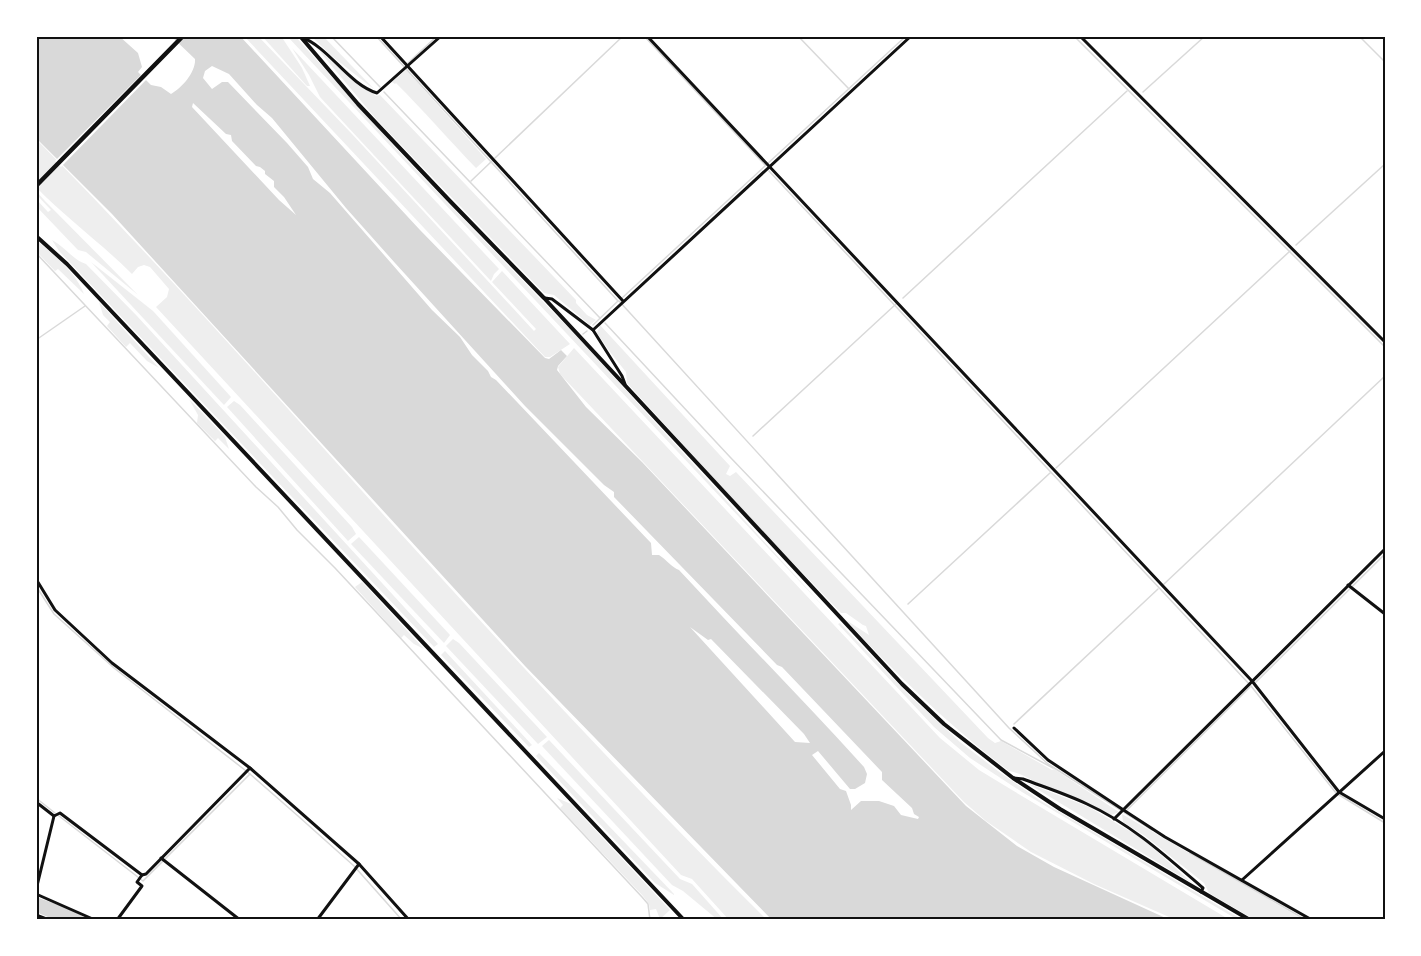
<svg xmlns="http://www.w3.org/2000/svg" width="1421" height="956" viewBox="0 0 1421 956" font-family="Ubuntu,sans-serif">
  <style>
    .green { fill: #eee }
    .water { fill: #d9d9d9; fill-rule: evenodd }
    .pier { fill: #fff }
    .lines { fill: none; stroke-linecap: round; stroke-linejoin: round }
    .stream { stroke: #d9d9d9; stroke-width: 1.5 }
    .minor { stroke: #111; stroke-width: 3 }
    .tertiary { stroke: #111; stroke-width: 4 }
    .secondary { stroke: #111; stroke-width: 4.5 }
    .neatline { fill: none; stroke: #111; stroke-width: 2 }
  </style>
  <rect width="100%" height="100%" fill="#fff"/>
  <g class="green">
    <path d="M244 36H258L352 134 534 331 536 329 492 282 502 271 570 344 550 357H545Z"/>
    <path d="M262 36H280L283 39 302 68 310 86H307Z"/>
    <path d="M287 36H295L402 155 580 340 834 618Z"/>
    <path d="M311 36H323L375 90 333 57Z"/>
    <path d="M315 46 338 67 376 96 380 95 576 300V303L587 315 596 320 590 325 554 295 544 293 377 120Z"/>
    <path d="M292 48 499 269 494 274 491 281 320 97 309 75Z"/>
    <path d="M406 70 486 159 476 168C449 140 424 111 396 83L395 84 392 82Z"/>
    <path d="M36 139C162 266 280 401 401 534 520 665 641 795 767 920H729L692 879 681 875 156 307 167 297 169 289 150 267 144 265 138 267 132 274C101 243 66 218 36 187Z"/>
    <path d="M36 191 45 201 138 295 86 252 78 250 36 206V199L48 212 51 210 36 194Z"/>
    <path d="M36 240C55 256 75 271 84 294L58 269 55 271 36 251Z"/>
    <path d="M52 240C65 247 73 260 86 264L137 316 438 644 434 647 59 251Z"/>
    <path d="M91 262 153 311 231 397 224 405Z"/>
    <path d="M99 302 159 368 147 361 130 343 126 347 107 326 110 322 103 315Z"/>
    <path d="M600 325 730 466 726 474 730 476 736 472 988 738 995 743 1001 741 1052 770 1054 769 1119 812 1111 815C1089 803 1067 795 1044 786 1032 781 1022 773 1009 771 949 726 897 675 846 620L869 635 866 626 863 625 846 613H841L751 519 627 383 626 372 610 352 597 333Z"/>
    <path d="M574 348 940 738 979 770 1012 790 1230 920H1176L1094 884 1031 852 986 821 964 802 560 374 558 367Z"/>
    <path d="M189 399 225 437 229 449 218 438 215 441 197 423 198 415Z"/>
    <path d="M234 401 240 405 352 527 356 534 348 541 227 407Z"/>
    <path d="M359 537 450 635 444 643 351 544Z"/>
    <path d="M362 582 424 649 414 644 404 635 401 638 355 587Z"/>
    <path d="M840 623 909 695 960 742 998 771 1041 801 1243 920H1238L1022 792 970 758 934 727 838 624Z"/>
    <path d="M453 639 459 643 547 737 538 744 446 646Z"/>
    <path d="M445 651 532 745 529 747 441 655Z"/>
    <path d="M549 740 680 879 692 884 724 920H718L683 891 672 885 542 746Z"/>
    <path d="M539 753 674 894V895L655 883 536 756Z"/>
    <path d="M1027 783 1089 807 1143 839 1192 883Z"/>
    <path d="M557 798 571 804 670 910 660 919 656 909 650 910 649 904 643 896 560 808 563 805Z"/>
    <path d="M1122 814 1304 920H1255L1209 893 1204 883 1145 836 1123 822Z"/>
  </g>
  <g class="water">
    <path d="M36 36H119L138 53 142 67 138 72 151 85 161 87 171 94C182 88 196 72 195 59L171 36H240L420 230 545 358 549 359 561 350 567 356 558 366 557 370 586 407 642 462 966 806 1017 846 1054 867 1170 920H772L525 666 112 214 36 138ZM212 66 229 74 257 105 272 118 346 208 395 263 525 406 604 485 614 492V497L777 665 782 667 882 772V780L912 808 914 814 919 817 918 819 901 815 894 806 879 801H861L851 810V805L846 791 840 789 812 755 818 751 850 789H855L865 783 867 774 864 767C803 700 741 637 679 570 671 567 667 560 659 555H652L651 543 496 380 491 377 488 371 472 355 460 337 432 310 330 193 313 179 308 167 287 143 228 82H222L212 89 203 78 205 71ZM193 103 226 134 231 135 232 141 256 166 260 167 265 171V174L274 181V187L284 197 296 215 279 200 192 107ZM690 627 708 640 711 639 804 734 810 743 795 742Z"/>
    <path d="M36 897 67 908 90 920H55L36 912Z"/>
  </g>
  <path class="pier" d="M143 73 148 78 61 167 55 161Z"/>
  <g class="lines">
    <g class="stream">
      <path d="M331 36 380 87"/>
      <path d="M376 36 618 301"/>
      <path d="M644 36 765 165"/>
      <path d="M798 36 849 89"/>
      <path d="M1074 36 1385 347"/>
      <path d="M1359 36 1385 62"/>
      <path d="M408 63 437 36"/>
      <path d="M384 92 600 318"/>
      <path d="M1143 92 1205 36"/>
      <path d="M495 158 623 36"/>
      <path d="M769 171 1251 686 1336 793 1385 823"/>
      <path d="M471 181 492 161"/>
      <path d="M1296 245 1385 164"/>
      <path d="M36 253 256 487 278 507 297 530 335 568 642 897 648 904 650 920"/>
      <path d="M622 298 906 36"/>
      <path d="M903 298 1127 91"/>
      <path d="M619 301 1009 728 1048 764 1152 830"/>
      <path d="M605 323 730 457 1001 740 1053 768"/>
      <path d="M593 325 618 301"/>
      <path d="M583 334 587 331"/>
      <path d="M36 340 85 306"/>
      <path d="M753 436 896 304"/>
      <path d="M1056 468 1290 251"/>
      <path d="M1164 584 1385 376"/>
      <path d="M36 586 54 614 114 668 250 774 298 816 354 866 402 920"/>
      <path d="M908 604 1050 473"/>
      <path d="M1254 684 1385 554"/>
      <path d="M1014 724 1158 589"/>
      <path d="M36 798 55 813"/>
      <path d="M1126 811 1250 687"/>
      <path d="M59 816 143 881 250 774"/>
      <path d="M1190 853 1306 920"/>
    </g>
    <g class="minor">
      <path d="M380 36 623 301"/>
      <path d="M647 36 1252 681 1339 792 1385 819"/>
      <path d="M1080 36 1385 342"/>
      <path d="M301 37C329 47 348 84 377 93L441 36"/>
      <path d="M545 298 552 299 593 330 622 376 625 384"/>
      <path d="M593 330 911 36"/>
      <path d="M36 579 55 610 112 663 250 768 359 864 409 920"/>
      <path d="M1348 585 1385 614"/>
      <path d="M1014 728 1048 760 1125 811 1165 837 1312 920"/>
      <path d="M1014 778 1023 779C1044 787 1066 794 1087 804 1131 824 1167 857 1203 888L1201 892"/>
      <path d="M36 802 54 816 60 813 142 875"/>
      <path d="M1114 819 1385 549"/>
      <path d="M161 858 240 920"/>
      <path d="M1242 880 1385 751"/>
      <path d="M36 890 54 816"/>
      <path d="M36 894 95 920"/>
      <path d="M36 915 49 920"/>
      <path d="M117 920 142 886 137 882 142 875 146 874 250 768"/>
      <path d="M317 920 359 864"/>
    </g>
    <g class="tertiary">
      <path d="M300 36 358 104 448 199 544 298 902 684 944 724 1013 778 1060 809 1250 920"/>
      <path d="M36 236 67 264 684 920"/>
    </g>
    <path class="secondary" d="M36 186 183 36"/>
  </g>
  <rect width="1421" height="956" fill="none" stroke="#ffffff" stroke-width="75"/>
  <rect x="38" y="38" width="1346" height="880" class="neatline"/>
</svg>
